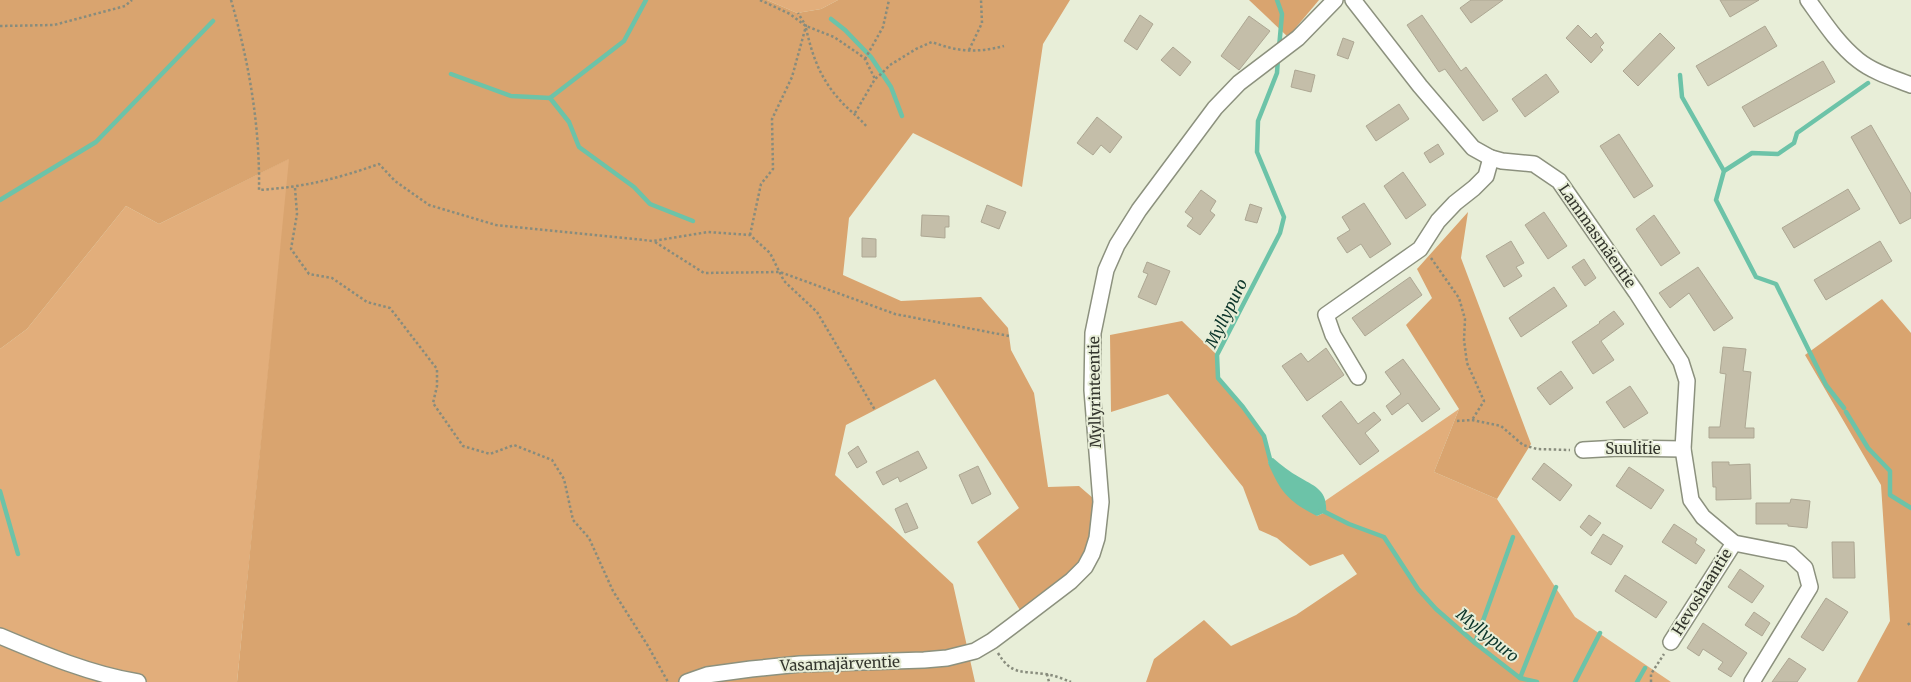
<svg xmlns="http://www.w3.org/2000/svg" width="1911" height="682" viewBox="0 0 1911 682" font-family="Merriweather,serif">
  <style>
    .green { fill: #e2ae7b }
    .forest { fill: #d9a46f }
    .water { fill: #6cc3a8 }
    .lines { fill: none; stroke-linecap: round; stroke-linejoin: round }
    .stream { stroke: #6cc3a8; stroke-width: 4.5 }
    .building { fill: #c4bea9; stroke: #ada793 }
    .street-casing { stroke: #8c917e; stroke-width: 18 }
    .path { stroke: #888c7d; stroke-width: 2.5; stroke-dasharray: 2.5 2.5; stroke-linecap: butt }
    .street { stroke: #fff; stroke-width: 15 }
    .labels { text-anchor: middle; stroke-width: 4; stroke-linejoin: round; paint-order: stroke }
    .street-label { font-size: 15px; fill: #33352d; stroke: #e8eed8 }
    .water-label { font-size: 16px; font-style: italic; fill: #0b3429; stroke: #e8eed8 }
  </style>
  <rect width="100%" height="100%" fill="#e8eed8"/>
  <g class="green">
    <path d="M767 0H838L821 9 797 13Z"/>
    <path d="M290 158 237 682H0V349L27 329 126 206 159 224Z"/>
    <path d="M1459 409 1434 472 1497 499 1575 617 1671 682H1537L1520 678 1475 643 1436 609 1418 589 1384 537 1349 524 1326 512 1325 501Z"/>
  </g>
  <g class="forest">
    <path d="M0 0H767L797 13 821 9 838 0H1070L1043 44 1022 187 913 133 849 218 843 275 901 301 981 297 1008 328 1011 350 1034 393 1048 487 1079 486 1094 499C1092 517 1092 544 1081 560 1066 582 1041 595 1020 610L977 542 1019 508 935 379 846 425 835 475 953 584 975 682H237L289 159 159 224 126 206 27 329 0 349Z"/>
    <path d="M1249 0H1319L1288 37Z"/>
    <path d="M1468 212 1461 258 1531 444 1497 499 1434 472 1459 409 1406 325 1432 298 1417 269Z"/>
    <path d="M1882 299 1911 333V682H1857L1890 621 1881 485 1805 355Z"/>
    <path d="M1182 321 1217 355 1218 378 1243 407 1264 436 1269 459 1268 463 1317 516 1326 512 1349 524 1384 537 1418 589 1436 609 1475 643 1520 678 1537 682H1146L1154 659 1204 620 1231 646 1296 615 1357 574 1343 554 1310 566 1277 538 1259 530 1243 487 1168 394 1111 412 1110 335Z"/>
  </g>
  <path class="water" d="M1273 458C1281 465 1290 472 1299 477 1314 486 1328 490 1326 512L1317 516C1288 501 1281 493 1268 463L1269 459Z"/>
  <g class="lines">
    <g class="stream">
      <path d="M1277 0 1282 14 1279 48"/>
      <path d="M831 19 845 30 871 57 891 87 902 116"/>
      <path d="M451 74 511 96 550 98 624 41 646 0"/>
      <path d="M1680 75 1682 97 1724 171"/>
      <path d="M550 98 569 122 579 147 634 187 650 204 693 221"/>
      <path d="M0 200 96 142 213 21"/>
      <path d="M1844 408 1826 385 1776 284 1756 277 1716 200 1724 171 1752 153 1778 154 1794 143 1797 133 1868 83"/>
      <path d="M1846 412 1868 448 1890 471V495L1911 508"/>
      <path d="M1271 463 1264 436 1243 407 1218 378 1217 355 1280 233 1284 217 1257 152 1258 121 1277 73 1278 58"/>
      <path d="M0 491 18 554"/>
      <path d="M1321 510 1349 524 1384 537 1418 589 1436 609 1475 643 1520 678 1537 682"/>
      <path d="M1475 643 1513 537"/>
      <path d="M1520 678 1556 587"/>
      <path d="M1575 682 1600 633"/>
      <path d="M1637 682 1645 668"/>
    </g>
  </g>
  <g class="building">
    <path d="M1471 0H1503L1471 23 1460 8Z"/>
    <path d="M1720 0H1759L1730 17Z"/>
    <path d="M1140 15 1153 24 1137 50 1124 41Z"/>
    <path d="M1422 15 1461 71 1466 67 1498 111 1483 121 1445 69 1439 72 1407 25Z"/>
    <path d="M1249 16 1270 31 1239 70 1221 56Z"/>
    <path d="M1578 25 1591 38 1596 33 1604 43 1600 47 1603 50 1591 63 1566 38Z"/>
    <path d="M1765 26 1777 46 1708 86 1696 66Z"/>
    <path d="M1660 33 1675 48 1638 86 1623 71Z"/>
    <path d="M1343 38 1354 42 1348 59 1337 55Z"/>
    <path d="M1173 47 1191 62 1180 76 1161 60Z"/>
    <path d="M1823 61 1835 82 1754 127 1742 107Z"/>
    <path d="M1295 70 1315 75 1311 92 1291 87Z"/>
    <path d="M1546 74 1559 92 1525 117 1512 99Z"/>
    <path d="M1399 104 1409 119 1376 141 1366 126Z"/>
    <path d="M1097 117 1122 137 1110 153 1101 145 1093 155 1077 143Z"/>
    <path d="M1871 125 1911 194V218L1900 224 1851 137Z"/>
    <path d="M1619 134 1653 186 1634 198 1600 146Z"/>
    <path d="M1438 144 1444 154 1430 163 1424 153Z"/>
    <path d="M1403 172 1426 205 1406 219 1384 186Z"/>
    <path d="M1848 189 1860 209 1794 248 1782 228Z"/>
    <path d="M1201 190 1216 201 1210 211 1215 215 1200 235 1187 226 1193 218 1185 212Z"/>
    <path d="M1364 203 1391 244 1370 258 1361 244 1347 253 1337 238 1350 230 1342 217Z"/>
    <path d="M1250 204 1262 208 1257 223 1245 220Z"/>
    <path d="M987 205 1006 212 999 229 981 222Z"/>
    <path d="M1544 212 1567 246 1548 259 1525 225Z"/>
    <path d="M922 215 949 216V227H945V238L921 236Z"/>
    <path d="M1654 215 1680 253 1661 266 1636 229Z"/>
    <path d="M862 238 876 239V257H862Z"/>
    <path d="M1511 241 1524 263 1516 267 1522 276 1504 287 1486 256Z"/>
    <path d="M1880 241 1892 261 1826 300 1814 280Z"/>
    <path d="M1584 259 1596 278 1585 286 1572 267Z"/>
    <path d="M1147 262 1170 271 1156 305 1138 297 1148 274 1143 272Z"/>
    <path d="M1698 267 1733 318 1714 331 1689 293 1670 308 1659 293Z"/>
    <path d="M1410 277 1422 295 1365 336 1352 318Z"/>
    <path d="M1554 287 1567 306 1521 337 1509 318Z"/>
    <path d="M1614 311 1624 324 1601 341 1614 360 1593 374 1572 342 1600 323 1599 322Z"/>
    <path d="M1723 347 1746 349 1743 371 1751 372 1745 428H1754V438H1709V427H1720L1726 374 1720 373Z"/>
    <path d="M1326 348 1344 375 1307 401 1282 366 1301 353 1308 362Z"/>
    <path d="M1403 359 1440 409 1422 422 1408 403 1392 415 1386 406 1401 394 1385 372Z"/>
    <path d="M1561 371 1573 388 1550 405 1537 388Z"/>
    <path d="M1630 386 1648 413 1624 428 1606 402Z"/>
    <path d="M1341 401 1358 424 1374 412 1381 420 1365 433 1379 451 1360 465 1322 416Z"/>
    <path d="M858 446 867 462 857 468 848 453Z"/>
    <path d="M918 451 927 468 900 482 898 477 883 485 876 472Z"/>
    <path d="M1712 462H1729V465L1750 464 1751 499 1716 500V487H1713Z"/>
    <path d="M1544 463 1572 485 1560 501 1532 479Z"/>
    <path d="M978 466 991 494 972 504 959 475Z"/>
    <path d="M1629 467 1664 490 1651 509 1616 486Z"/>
    <path d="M1791 499 1810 501 1807 528 1788 526V524H1756V503H1790Z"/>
    <path d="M907 503 918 528 905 533 895 509Z"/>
    <path d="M1589 515 1601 523 1591 536 1580 527Z"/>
    <path d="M1674 524 1697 539 1695 543 1705 550 1696 564 1662 542Z"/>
    <path d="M1603 534 1623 546 1611 565 1591 553Z"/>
    <path d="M1832 542H1854L1855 578H1833Z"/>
    <path d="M1740 569 1764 586 1752 603 1728 587Z"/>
    <path d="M1625 575 1667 602 1656 618 1615 591Z"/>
    <path d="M1826 598 1848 612 1823 651 1801 637Z"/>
    <path d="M1754 612 1770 623 1762 636 1745 625Z"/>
    <path d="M1703 623 1747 653 1731 677 1718 669 1723 662 1703 649 1699 656 1687 648Z"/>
    <path d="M1789 658 1806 669 1797 682H1772Z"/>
  </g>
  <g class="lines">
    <defs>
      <g id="street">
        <path d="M1353 0 1420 86 1473 148 1491 158 1502 161 1534 164 1559 181 1636 292 1681 362 1687 381 1683 449 1691 500 1703 517 1734 543 1790 554 1805 568 1810 587 1752 682"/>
        <path d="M1808 0C1823 21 1838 44 1858 60 1873 72 1893 78 1911 85"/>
        <path d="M1358 377 1333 335 1326 315 1420 249 1438 221 1455 203 1474 188 1486 176 1491 158"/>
        <path d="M1583 450 1619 448 1683 449"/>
        <path d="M0 636C45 655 90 674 138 682"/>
        <path d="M1671 642 1734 543"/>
        <path d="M687 682 707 675 751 669 800 664 924 660 947 658 975 651 992 641 1012 626 1071 581 1085 567 1092 554 1097 538 1101 502 1092 390 1093 333 1106 270 1117 245 1139 210 1215 108 1239 83 1298 38 1335 0"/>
      </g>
    </defs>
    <use href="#street" class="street-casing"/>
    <g class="path">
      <path d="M231 0C249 62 260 126 259 190 305 187 336 179 379 164L395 181 429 205 496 225 653 241 708 232 750 235 770 253 784 281 817 312 875 410"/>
      <path d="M760 0 790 14 806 26 834 37 859 54 865 59 875 79"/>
      <path d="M0 26 54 25 125 6 132 0"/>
      <path d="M806 28C812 55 820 78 839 99 847 109 858 116 867 127"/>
      <path d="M969 50 982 23 981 0"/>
      <path d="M865 59 883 27 889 0"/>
      <path d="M855 113 875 79 881 74 890 65 916 49 932 42C958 52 977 53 1004 46"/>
      <path d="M295 188 297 214 291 249 309 274 332 278 367 302 390 308 437 369V386L433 403 463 446 490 454 514 445 552 460 564 479 573 520 589 538 613 591 648 646 668 682"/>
      <path d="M750 235 761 184 773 169 772 119 792 77 806 26 798 13"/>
      <path d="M655 242 704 273 780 272 895 314 1009 336"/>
      <path d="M1431 258 1459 298 1465 319 1464 340 1467 363 1484 401 1472 420"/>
      <path d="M1457 421 1472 420 1501 426 1523 445 1537 449 1570 450"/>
      <path d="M1908 623 1911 627"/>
      <path d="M998 653C1011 675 1022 671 1045 674 1054 675 1063 679 1071 682"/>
      <path d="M1047 674 1049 682"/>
      <path d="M1651 682V674L1664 654"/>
    </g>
    <use href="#street" class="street"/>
  </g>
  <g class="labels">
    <g class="street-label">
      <text transform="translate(1597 236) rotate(55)" y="5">Lammasmäentie</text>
      <text transform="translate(1095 392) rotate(-91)" y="5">Myllyrinteentie</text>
      <text x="1633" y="454">Suulitie</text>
      <text transform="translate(1702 592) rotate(-58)" y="5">Hevoshaantie</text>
      <text transform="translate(840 664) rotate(-2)" y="5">Vasamajärventie</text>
    </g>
    <g class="water-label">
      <text transform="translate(1226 313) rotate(-64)" y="6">Myllypuro</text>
      <text transform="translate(1488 635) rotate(39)" y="6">Myllypuro</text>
    </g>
  </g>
</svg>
